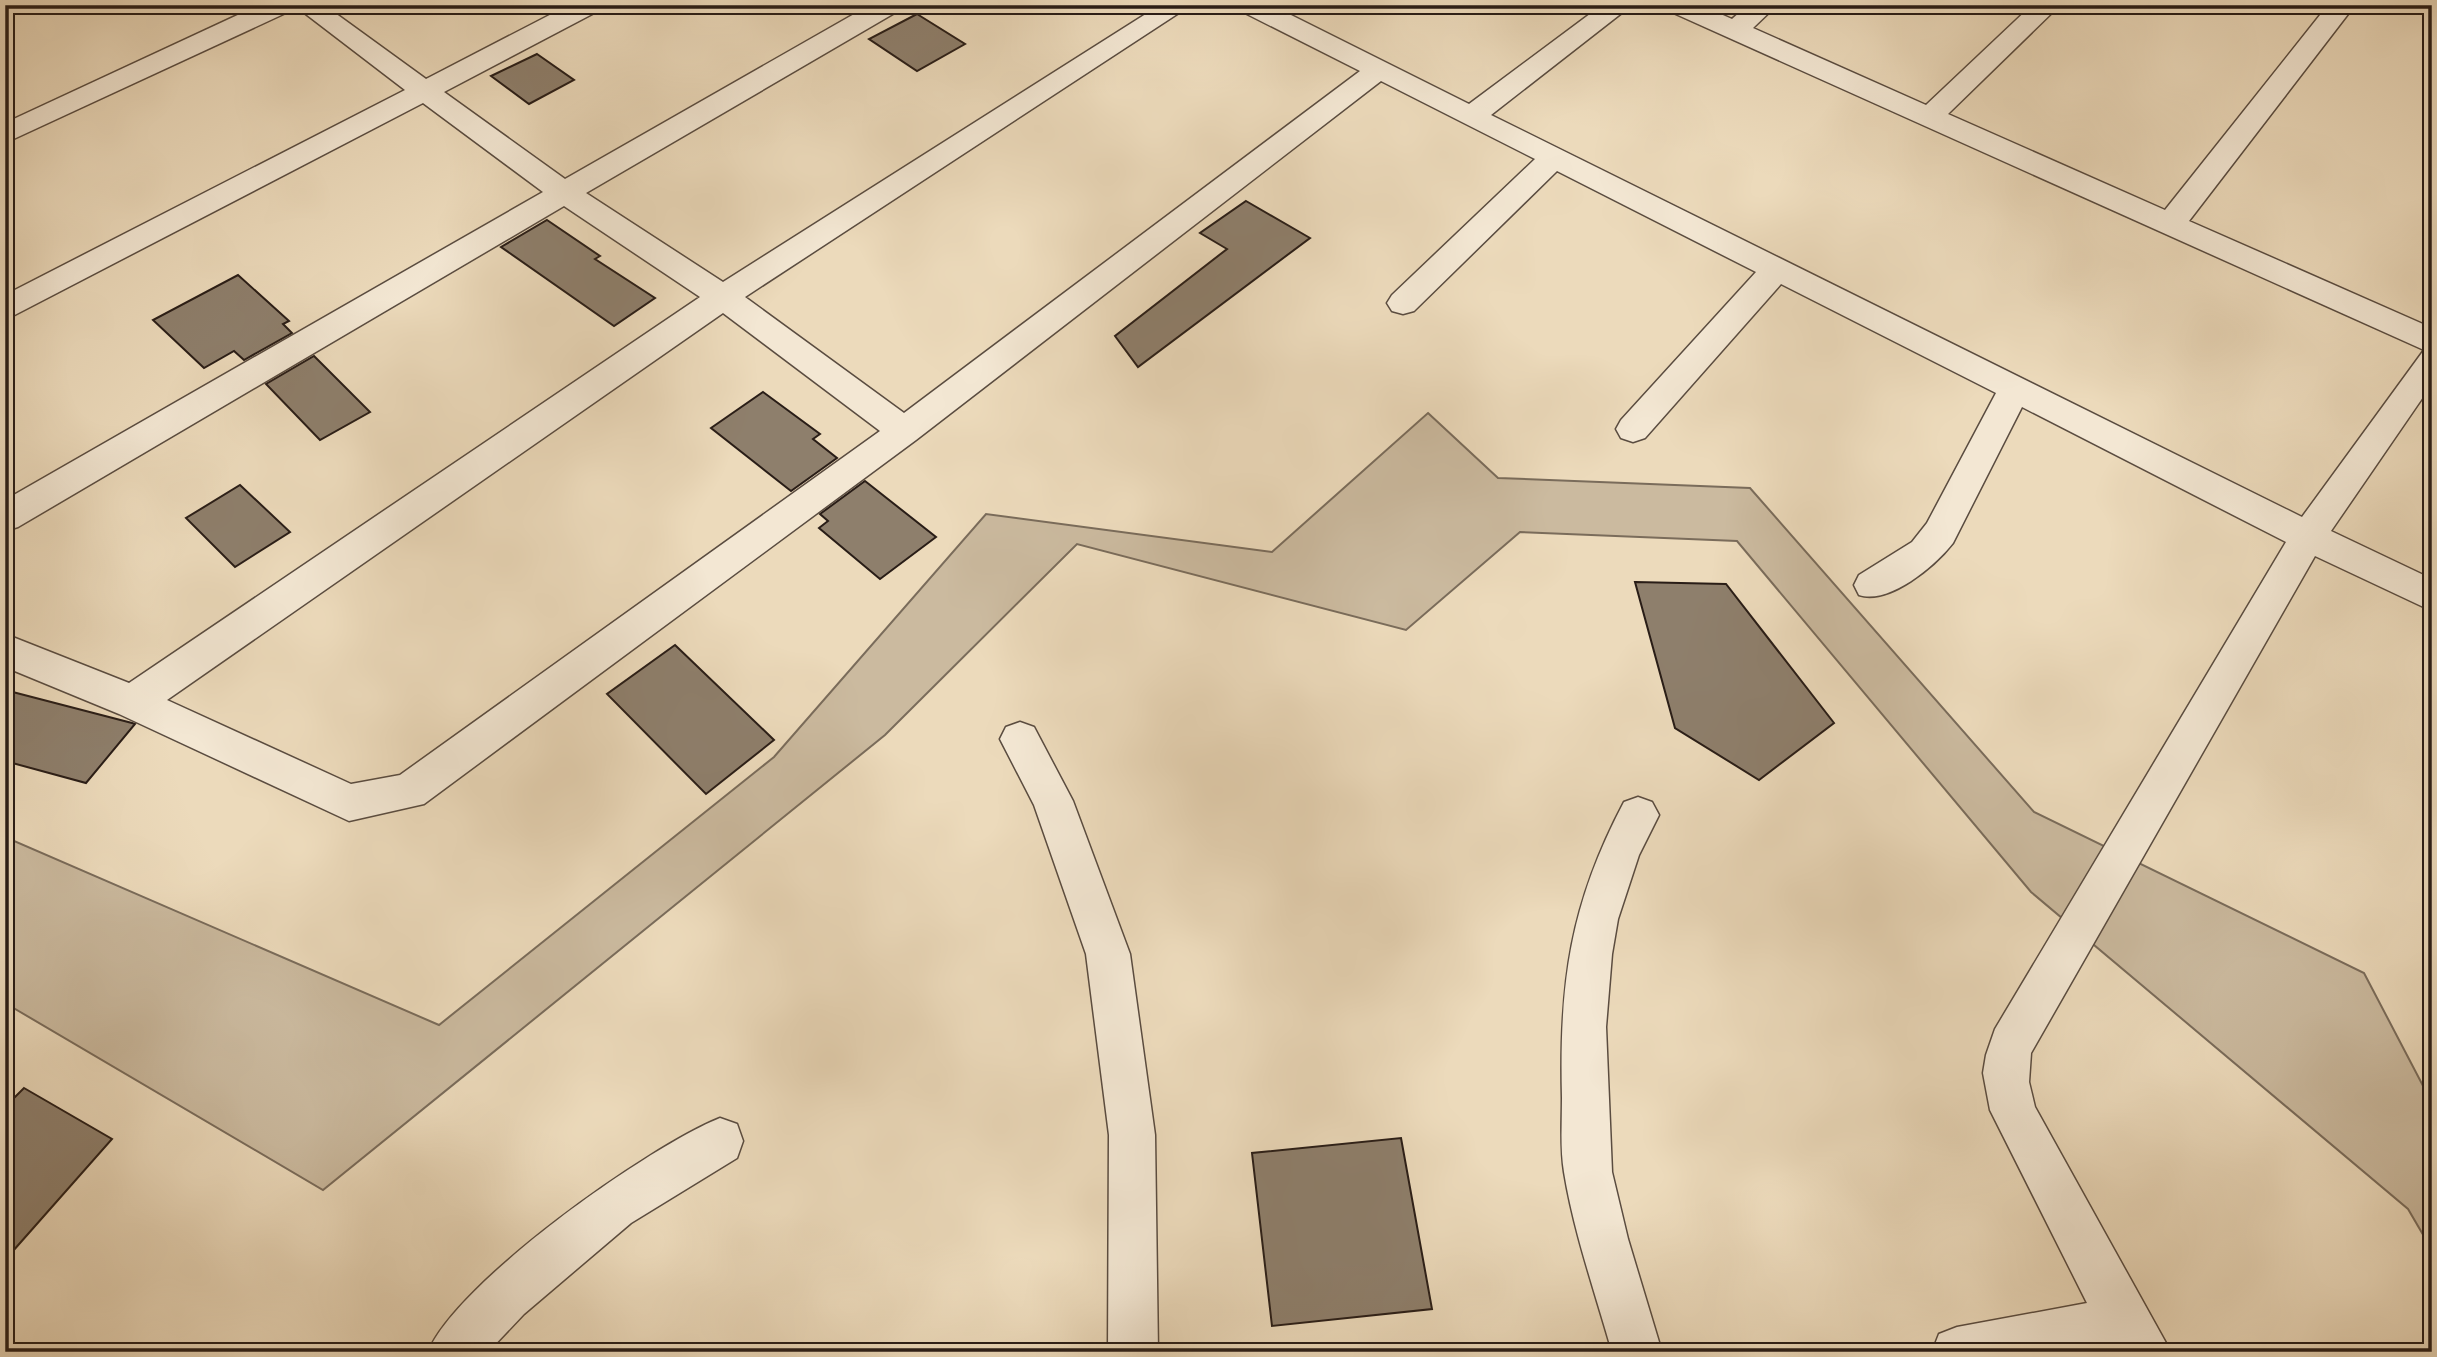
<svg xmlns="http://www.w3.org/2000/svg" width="2437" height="1357" viewBox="0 0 2437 1357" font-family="'IM FELL DW Pica',serif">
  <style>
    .green { fill: #cbba9f; stroke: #7a6c5b; stroke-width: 2 }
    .building { fill: #8e7f6c; stroke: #291d17; stroke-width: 2 }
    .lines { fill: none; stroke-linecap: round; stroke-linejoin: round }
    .minor-casing { stroke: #5a4c40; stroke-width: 3 }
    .minor { fill: #f3e7d3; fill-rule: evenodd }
  </style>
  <rect width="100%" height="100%" fill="#ecdabb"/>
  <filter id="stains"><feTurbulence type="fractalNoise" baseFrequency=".00286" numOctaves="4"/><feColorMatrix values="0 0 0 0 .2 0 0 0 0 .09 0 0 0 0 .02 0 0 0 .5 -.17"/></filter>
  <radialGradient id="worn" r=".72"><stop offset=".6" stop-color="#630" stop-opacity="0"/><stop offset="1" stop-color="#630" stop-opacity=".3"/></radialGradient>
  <path class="green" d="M1428 413 1498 478 1750 488 2034 812 2364 973 2432 1103V1250L2408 1209 2031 892 1737 541 1520 532 1406 630 1077 544 885 735 323 1190 5 1003V837L439 1025 774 757 986 514 1272 552Z"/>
  <g class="building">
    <path d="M917 14 965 44 917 71 869 39Z"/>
    <path d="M537 54 574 80 529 104 491 76Z"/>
    <path d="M1246 201 1310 238 1138 367 1115 336 1227 249 1200 233Z"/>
    <path d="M547 220 600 256 595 259 655 298 614 326 501 247Z"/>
    <path d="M238 275 289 321 283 324 292 333 244 360 234 351 204 368 153 320Z"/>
    <path d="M314 356 370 412 320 440 266 384Z"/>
    <path d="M763 392 820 434 813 439 837 458 791 491 711 428Z"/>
    <path d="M865 481 936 537 880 579 819 528 828 521 820 514Z"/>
    <path d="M240 485 290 532 235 567 186 518Z"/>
    <path d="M1635 582 1726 584 1834 723 1759 780 1675 728Z"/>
    <path d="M675 645 774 740 706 794 607 694Z"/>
    <path d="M5 690 132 723 135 724 86 783 5 761Z"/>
    <path d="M24 1088 112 1139 5 1260V1107Z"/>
    <path d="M1401 1138 1432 1309 1272 1326 1252 1153Z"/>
  </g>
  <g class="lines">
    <defs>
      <g id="minor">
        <path d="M259 5H294L290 11 5 143V123Z"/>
        <path d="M294 5H324L426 79 569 5H602L598 11 444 92 565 179 870 5H902L898 11 586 193 723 282 1160 5H1191L745 297 904 413 1360 71 1241 11 1237 5H1271L1469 104 1602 5H1632L1491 115 2302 517 2424 350 1669 11 1665 5H1700L1732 19 1748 5H1777L1753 28 1926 105 2032 5H2060L1948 114 2165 210 2328 5H2355L2189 221 2432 328V384L2331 531 2432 579V611L2315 556 2031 1053 2029 1082 2035 1107 2171 1352H2115L2113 1348 2094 1352H1932L1939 1334 1957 1327 2087 1303 1990 1110 1983 1073 1986 1055 1995 1029 2286 542 2022 407 1953 543C1935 566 1889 605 1859 595L1854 585 1859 575 1912 542 1927 523 1996 393 1781 284 1645 438 1633 442 1621 438 1616 429 1621 420 1756 272 1557 171 1414 311 1403 314 1392 311 1387 303 1392 295 1535 159 1381 81 916 440 424 804 349 821 119 714 5 667V634L129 683 700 297 564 206 18 527 5 531V500L543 192 423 103 5 320V295L405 90ZM723 313 880 431 400 775 351 784 167 700Z"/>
        <path d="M1020 722 1034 727 1073 801 1130 954 1155 1135 1158 1352H1108L1109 1135 1086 954 1034 805 1000 739 1006 727Z"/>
        <path d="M1638 797 1652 802 1659 815 1639 855 1618 919 1612 954 1606 1027 1612 1172 1628 1239 1662 1352H1612C1595 1292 1574 1233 1564 1172 1560 1148 1562 1123 1562 1098 1559 984 1570 904 1624 802Z"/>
        <path d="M720 1118 737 1124 743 1141 737 1158 631 1223 524 1314 488 1352H428C457 1282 648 1147 720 1118Z"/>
      </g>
    </defs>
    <use href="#minor" class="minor-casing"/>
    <use href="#minor" class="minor"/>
  </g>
  <rect width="2437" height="1357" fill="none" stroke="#ecdabb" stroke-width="28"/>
  <rect x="7" y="7" width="2423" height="1343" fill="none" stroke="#291d17" stroke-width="3.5"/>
  <rect x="14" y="14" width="2409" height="1329" fill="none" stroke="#291d17" stroke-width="2"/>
  <rect width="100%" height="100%" filter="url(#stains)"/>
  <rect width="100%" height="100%" fill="url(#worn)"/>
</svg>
